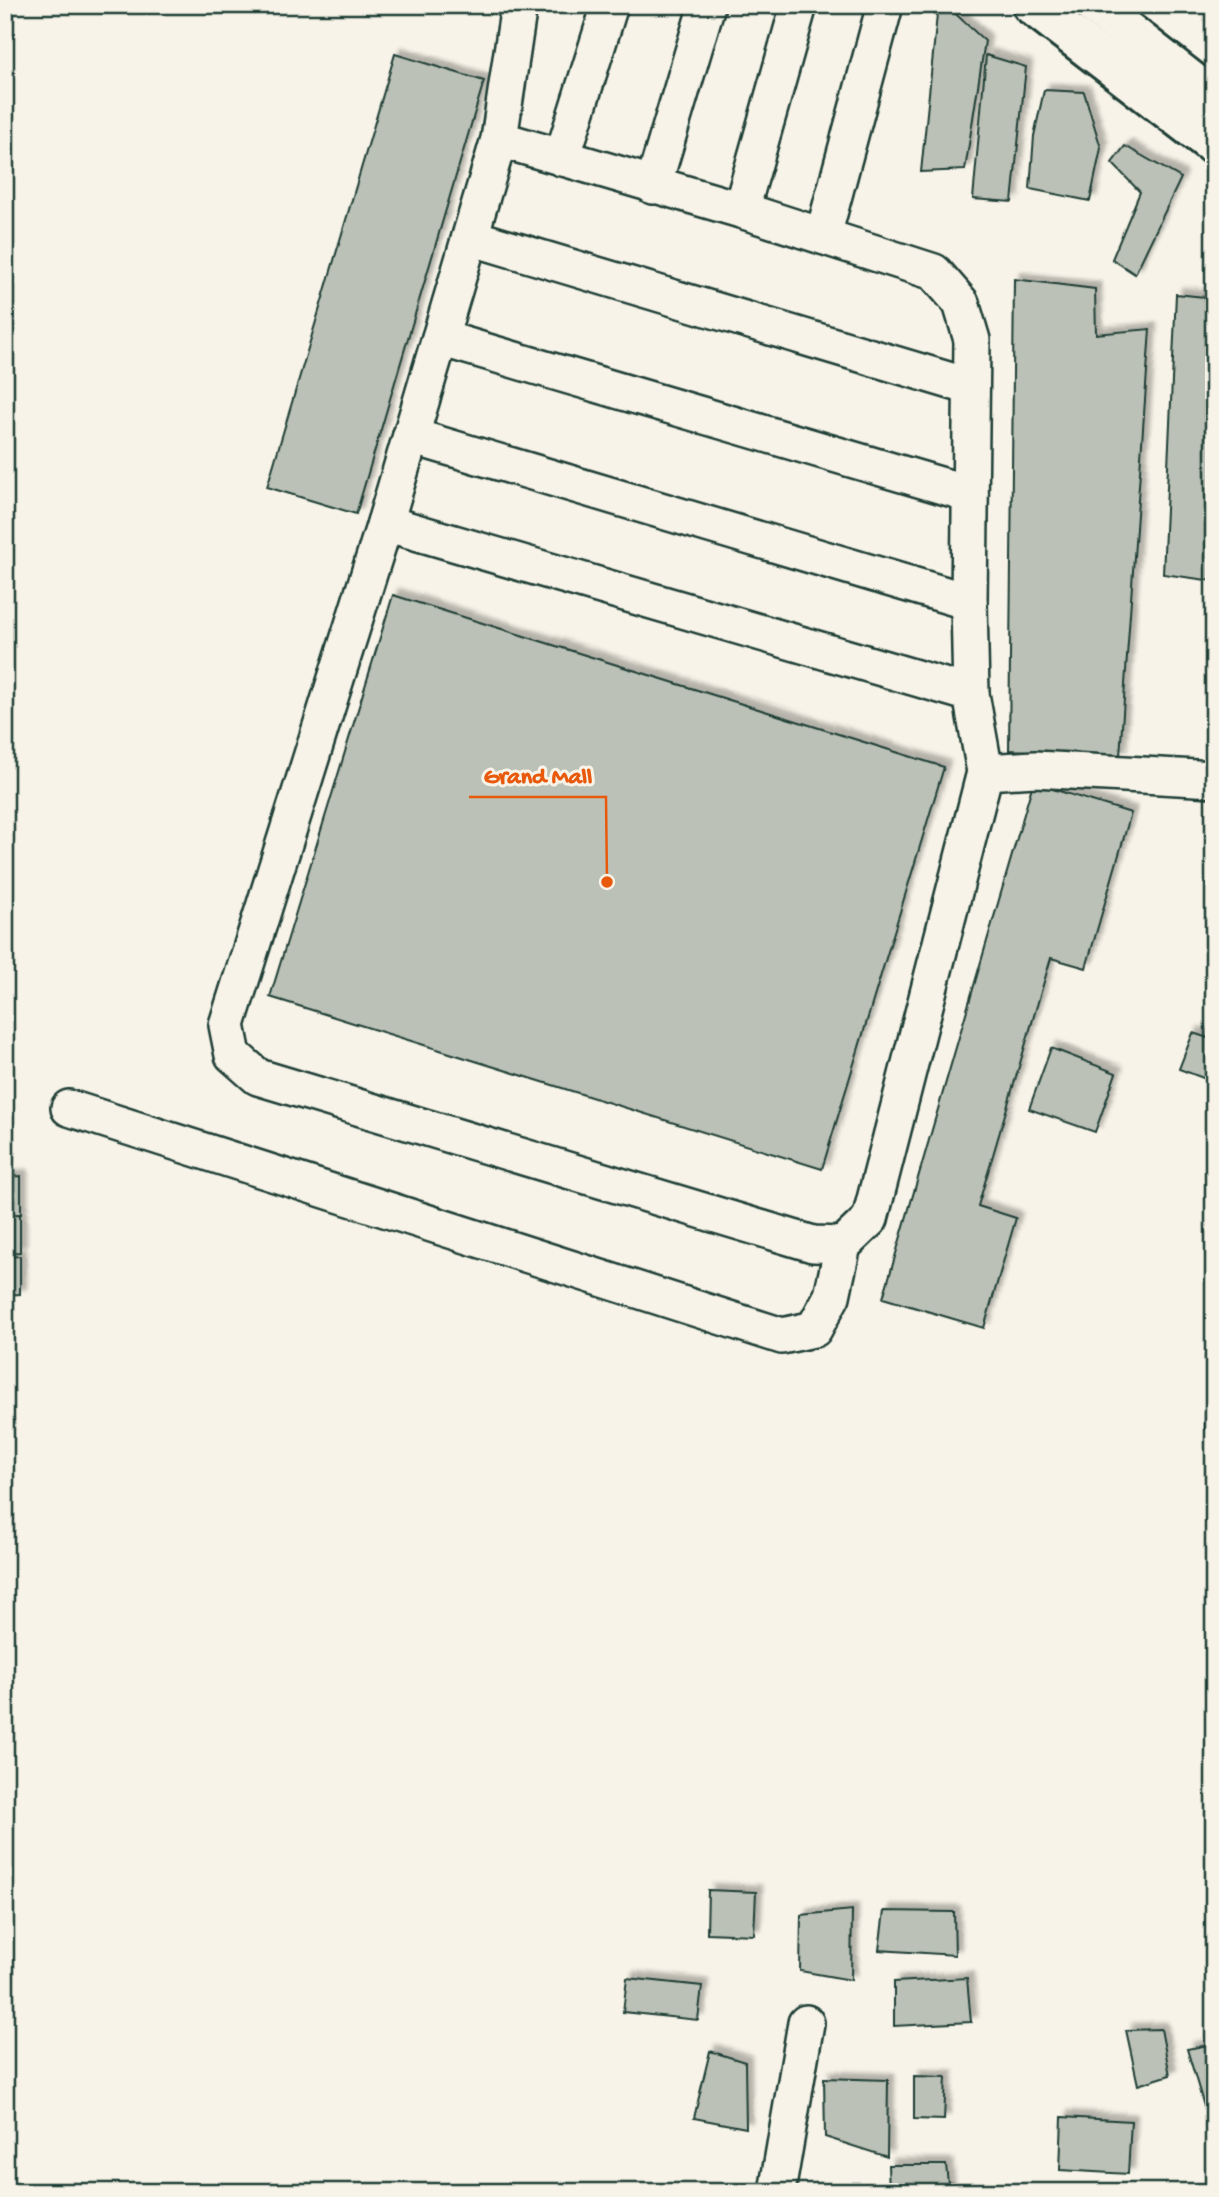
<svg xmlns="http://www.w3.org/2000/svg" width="1219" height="2197" viewBox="0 0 1219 2197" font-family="'Gochi Hand',sans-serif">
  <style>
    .building { fill: #bbc1b6; stroke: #1f3d34; stroke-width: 2; filter: url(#shadow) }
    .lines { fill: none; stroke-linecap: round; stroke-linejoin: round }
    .minor-casing { stroke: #1f3d34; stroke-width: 40 }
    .highway-casing { stroke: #1f3d34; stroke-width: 44 }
    .minor { stroke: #f7f3e8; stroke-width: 35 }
    .highway { stroke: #f7f3e8; stroke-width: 38 }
    .leader { fill: none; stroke: #e8590c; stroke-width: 2.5 }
    .callout-dot { fill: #e8590c; stroke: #f7f3e8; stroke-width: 2.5 }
    .callout-label { font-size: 24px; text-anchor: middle; font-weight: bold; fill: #e8590c; stroke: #f7f3e8; stroke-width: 6; stroke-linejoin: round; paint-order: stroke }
  </style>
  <defs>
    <filter id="shadow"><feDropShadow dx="6" dy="-6" stdDeviation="2" flood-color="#0004"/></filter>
  </defs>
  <rect width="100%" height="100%" fill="#f7f3e8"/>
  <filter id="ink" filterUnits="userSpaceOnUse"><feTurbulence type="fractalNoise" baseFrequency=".0143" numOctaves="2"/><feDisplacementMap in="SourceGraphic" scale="14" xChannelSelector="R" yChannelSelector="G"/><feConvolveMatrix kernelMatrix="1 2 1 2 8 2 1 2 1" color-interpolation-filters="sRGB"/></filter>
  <g filter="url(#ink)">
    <g class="building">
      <path d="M938 5H946L985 41 965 170 921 172Z"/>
      <path d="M395 54 484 81 356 514 267 487Z"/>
      <path d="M986 55 1026 67 1012 202 973 199Z"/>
      <path d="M1044 90 1084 92 1101 148 1090 201 1030 189 1034 136Z"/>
      <path d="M1125 146 1181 178 1135 274 1112 259 1140 192 1112 163Z"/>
      <path d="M1014 279 1095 289 1096 334 1150 329 1120 756 1009 750Z"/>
      <path d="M1176 294 1214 298V581L1163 574Z"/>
      <path d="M393 595 944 767 822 1169 270 997Z"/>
      <path d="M1033 783 1131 813 1086 968 1051 958 978 1206 1016 1218 984 1328 883 1298Z"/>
      <path d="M1193 1033 1214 1040V1082L1179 1069Z"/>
      <path d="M1051 1048 1116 1073 1095 1132 1029 1109Z"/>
      <path d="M21 1176V1214L5 1215V1177Z"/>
      <path d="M20 1214V1252L5 1253V1215Z"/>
      <path d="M20 1256V1294L5 1295V1257Z"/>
      <rect x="1205" y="1356" width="9" height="73"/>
      <path d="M708 1890 756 1892 754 1935 707 1933Z"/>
      <path d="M852 1910 851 1980 800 1971 801 1915Z"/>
      <path d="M884 1911 954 1912 955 1955 879 1950Z"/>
      <path d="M627 1978 702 1986 698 2020 623 2012Z"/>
      <path d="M967 1978 971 2022 894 2026V1982Z"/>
      <path d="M1161 2029 1170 2075 1138 2085 1126 2030Z"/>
      <path d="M1214 2044V2112L1206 2113 1187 2049Z"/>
      <path d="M710 2051 745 2062 746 2128 694 2118Z"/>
      <path d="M914 2076 946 2077 944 2120 914 2119Z"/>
      <path d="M824 2078 888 2080 887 2157 825 2137Z"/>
      <path d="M1062 2117 1131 2121 1128 2174 1060 2170Z"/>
      <path d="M888 2165H946L949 2192H889Z"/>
    </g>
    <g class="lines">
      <defs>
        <g id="minor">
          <path d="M499 139 741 210 934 272 961 303 972 340 969 602 971 694 985 772 870 1219 843 1245 813 1244 258 1077 233 1055 227 1025 385 523 499 139 519 5"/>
          <path d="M562 158 610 5"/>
          <path d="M653 186 707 5"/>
          <path d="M741 210 799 5"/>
          <path d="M823 236 885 5"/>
          <path d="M470 237 971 387"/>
          <path d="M440 338 970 494"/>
          <path d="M411 436 969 602"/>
          <path d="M385 523 971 694"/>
          <path d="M985 772 1035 769 1214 779"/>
          <path d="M69 1108 782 1336 814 1329 832 1296 843 1245"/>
          <path d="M777 2192 806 2023"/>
        </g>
        <g id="highway">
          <path d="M1032 5 1214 145"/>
          <path d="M1094 5 1214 99"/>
        </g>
      </defs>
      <use href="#minor" class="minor-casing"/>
      <use href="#highway" class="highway-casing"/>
      <use href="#minor" class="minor"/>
      <use href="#highway" class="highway"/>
    </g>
  </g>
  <path class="leader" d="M607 882L606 797H469"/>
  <circle class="callout-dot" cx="607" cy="882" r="7"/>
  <g class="callout-label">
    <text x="538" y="783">Grand Mall</text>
  </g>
  <rect width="1219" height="2197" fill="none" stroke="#f7f3e8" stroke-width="28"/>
  <rect x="14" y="14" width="1191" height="2169" fill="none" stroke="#1f3d34" stroke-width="2.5" filter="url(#ink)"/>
</svg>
